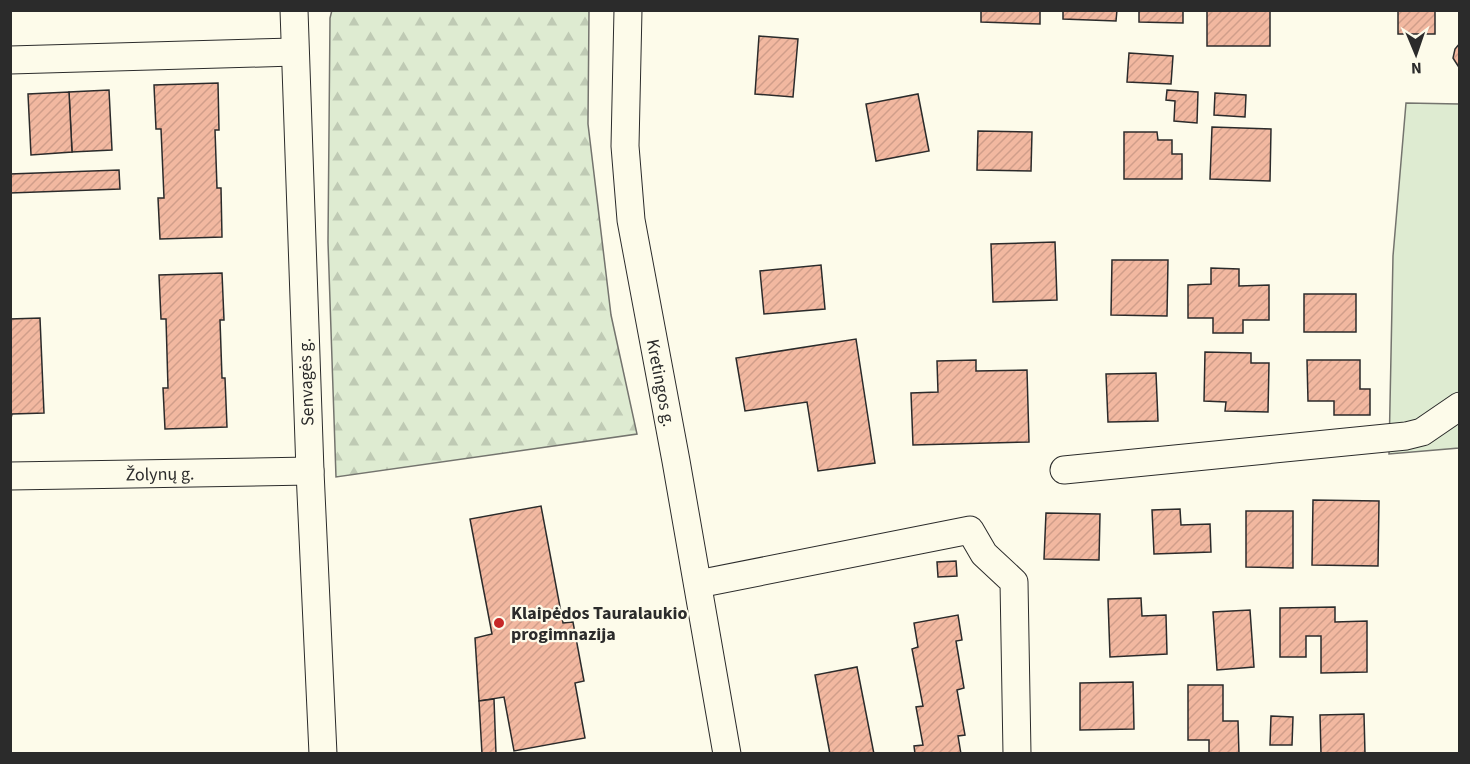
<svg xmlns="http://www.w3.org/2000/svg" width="1470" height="764" viewBox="0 0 1470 764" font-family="'Source Sans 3',sans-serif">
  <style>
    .grass { fill: #deebd1; stroke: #74746e; stroke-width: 1.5 }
    .forest { fill: url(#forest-firs); stroke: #74746e; stroke-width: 1.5 }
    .building { fill: url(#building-hatch); stroke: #2b2b2b; stroke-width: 1.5 }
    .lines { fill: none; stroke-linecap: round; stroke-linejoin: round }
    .minor-casing { stroke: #2b2b2b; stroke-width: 29 }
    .minor { stroke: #fdfbea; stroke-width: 27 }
    .poi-dot { fill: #c62828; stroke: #fdfbea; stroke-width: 2 }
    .labels { text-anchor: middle; stroke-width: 4.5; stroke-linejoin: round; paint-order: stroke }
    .street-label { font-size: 18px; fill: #2b2b2b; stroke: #fdfbea }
    .poi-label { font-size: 18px; font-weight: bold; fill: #2b2b2b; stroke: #fdfbea; text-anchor: start }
  </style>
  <defs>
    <pattern id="forest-firs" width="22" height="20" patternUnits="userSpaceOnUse" patternTransform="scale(1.5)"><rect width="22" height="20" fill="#deebd1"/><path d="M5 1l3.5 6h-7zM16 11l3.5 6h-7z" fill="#bfcab4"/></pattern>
    <pattern id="building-hatch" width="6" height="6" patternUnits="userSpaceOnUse" patternTransform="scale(1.5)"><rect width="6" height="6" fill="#f2b8a0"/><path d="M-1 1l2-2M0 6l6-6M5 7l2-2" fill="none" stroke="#d09e8a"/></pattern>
  </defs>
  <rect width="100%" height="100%" fill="#fdfbea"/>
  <path class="grass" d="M1406 103 1459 104V448L1389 454 1393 256Z"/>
  <path class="forest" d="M332 10 589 11 588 124 611 315 637 434 336 477 328 242 330 18Z"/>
  <g class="building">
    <path d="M981 10H1040V24L981 22Z"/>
    <path d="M1063 10H1117L1116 21 1063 19Z"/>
    <path d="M1139 10H1183V23L1139 22Z"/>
    <rect x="1207" y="10" width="63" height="36"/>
    <rect x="1398" y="10" width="37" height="24"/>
    <path d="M759 36 798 39 793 97 755 94Z"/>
    <path d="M1460 43V69L1453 58 1455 49Z"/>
    <path d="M1129 53 1173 56 1171 84 1127 82Z"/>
    <path d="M218 83 219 130H215L217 188H221L222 237 160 239 158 198H164L161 129H156L154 85Z"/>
    <path d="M109 90 112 150 72 152 69 92Z"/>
    <path d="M1167 90 1198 92 1197 123 1174 121 1175 101 1166 100Z"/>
    <path d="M69 92 72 152 31 155 28 94Z"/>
    <path d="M1215 93 1246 95 1245 117 1214 115Z"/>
    <path d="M918 94 929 151 876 161 866 104Z"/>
    <path d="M1212 127 1271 129 1270 181 1210 179Z"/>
    <path d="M978 131 1032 132 1031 171 977 170Z"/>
    <path d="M1124 132H1157L1158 140H1172V154H1182V179H1124Z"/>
    <path d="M119 170 120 189 10 193V174Z"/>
    <path d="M1055 242 1057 300 993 302 991 244Z"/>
    <path d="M1112 260H1168L1167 316 1111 315Z"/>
    <path d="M821 265 825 309 764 314 760 271Z"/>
    <path d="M1211 268 1239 269V286L1269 285V320H1243V333H1213V318H1188V285L1211 284Z"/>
    <path d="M222 273 224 320H220L222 378H225L227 427 165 429 163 388H168L166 319H161L159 275Z"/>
    <rect x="1304" y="294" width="52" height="38"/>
    <path d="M40 318 44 413 12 414 10 422V319Z"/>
    <path d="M856 339 875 463 818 471 807 402 745 411 736 358Z"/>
    <path d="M1205 352 1251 353V363H1269L1268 412 1225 411 1226 402 1204 401Z"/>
    <path d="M976 360V371L1027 370 1029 442 913 445 911 393 938 392 937 361Z"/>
    <path d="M1307 360H1360V389H1370V415H1334V401H1308Z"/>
    <path d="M1156 373 1158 421 1108 422 1106 374Z"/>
    <path d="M1313 500 1379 501 1378 566 1312 565Z"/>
    <path d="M541 506 563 623 573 622 584 681 575 683 585 738 514 751 504 697 479 701 475 638 492 634 470 519Z"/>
    <path d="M1180 509 1181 525 1210 524 1211 552 1154 554 1152 510Z"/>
    <path d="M1246 511H1293V568L1246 567Z"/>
    <path d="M1046 513 1100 514 1099 560 1044 559Z"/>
    <path d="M956 561 957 576 938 577 937 562Z"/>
    <path d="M1141 598 1142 616 1166 615 1167 654 1110 657 1108 599Z"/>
    <path d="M1335 607V622L1367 621V672L1321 673V636H1306V657H1280V608Z"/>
    <path d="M1250 610 1254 667 1217 670 1213 612Z"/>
    <path d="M958 615 962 640 956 641 964 688 957 690 965 735 958 736 961 754H915L914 746 923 745 916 707 923 706 912 649 918 647 914 623Z"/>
    <path d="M857 667 874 754H830L815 675Z"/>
    <path d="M1133 682 1134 729 1080 730V683Z"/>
    <path d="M1188 685H1223V721H1238L1239 754H1209V740H1188Z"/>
    <path d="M494 699 496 754H482L479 701Z"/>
    <path d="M1364 714 1365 754H1321L1320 715Z"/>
    <path d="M1271 716 1293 717 1292 745H1270Z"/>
  </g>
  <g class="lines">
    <defs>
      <g id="minor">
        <path d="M294 10 310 471 323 754"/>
        <path d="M628 10 625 146 631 220 676 461 727 754"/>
        <path d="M10 60 294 52"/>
        <path d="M1064 470 1406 436 1422 432 1460 406"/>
        <path d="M10 476 310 471"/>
        <path d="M698 584 970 530 984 554 1014 582 1017 754"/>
      </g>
    </defs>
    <use href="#minor" class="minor-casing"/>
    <use href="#minor" class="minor"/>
  </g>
  <circle class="poi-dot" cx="499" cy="623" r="6"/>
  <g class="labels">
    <g class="street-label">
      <text transform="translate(306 382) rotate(-92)" y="6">Senvagės g.</text>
      <text transform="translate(661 383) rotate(79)" y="6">Kretingos g.</text>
      <text transform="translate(160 474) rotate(-1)" y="6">Žolynų g.</text>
    </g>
    <g class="poi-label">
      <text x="511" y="619">Klaipėdos Tauralaukio<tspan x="511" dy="21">progimnazija</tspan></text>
    </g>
  </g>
  <rect width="1470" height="764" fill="none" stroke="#2b2b2b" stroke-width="24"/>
  <g transform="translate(1416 54) rotate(178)" stroke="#fdfbea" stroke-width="4.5" paint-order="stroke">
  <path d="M0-4.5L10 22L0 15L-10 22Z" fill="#2b2b2b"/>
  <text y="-9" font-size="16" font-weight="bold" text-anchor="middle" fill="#2b2b2b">N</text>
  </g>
</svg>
